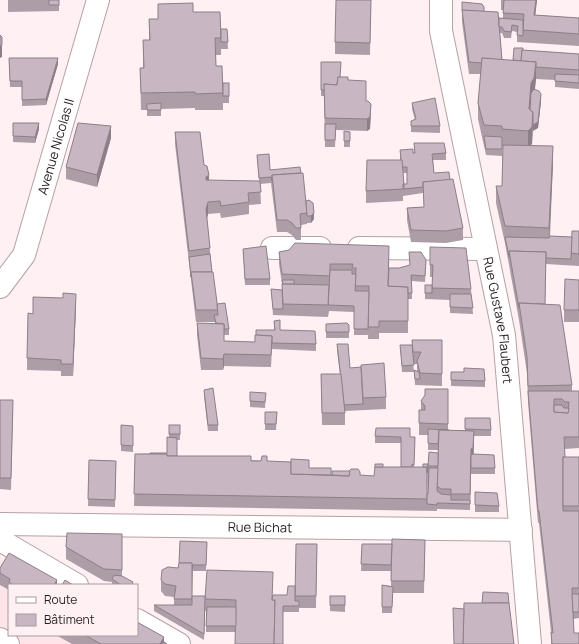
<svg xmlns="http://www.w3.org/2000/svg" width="579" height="644" viewBox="0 0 579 644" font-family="Manrope,sans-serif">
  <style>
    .built { fill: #ffe5ea }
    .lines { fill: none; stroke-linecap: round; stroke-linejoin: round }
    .minor-casing { stroke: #b6a1a5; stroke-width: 24 }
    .minor { stroke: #fff; stroke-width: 22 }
    .wall { fill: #ac9da7; fill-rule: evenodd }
    .shaded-wall { fill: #8c7f88 }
    .building { fill: #c8b6c2; stroke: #8c7f88; fill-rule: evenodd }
    .labels { text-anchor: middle; stroke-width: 4; stroke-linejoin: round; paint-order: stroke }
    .street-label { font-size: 13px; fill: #251d1f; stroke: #fef0f3 }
  </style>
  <rect width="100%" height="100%" fill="#fef0f3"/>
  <path class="built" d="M0 559 45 585H9V635H131L147 644H0Z"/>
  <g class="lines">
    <defs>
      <g id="minor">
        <path id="s1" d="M441 0V31L504 335 530 644"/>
        <path d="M272 248H320"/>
        <path d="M359 248 486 249"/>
        <path id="s2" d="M0 287 24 255 98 0"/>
        <path id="s3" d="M0 524 521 530"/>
        <path d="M0 540 77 585"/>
        <path d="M137 620 179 644"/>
        <path d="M0 639 8 644"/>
      </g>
    </defs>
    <use href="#minor" class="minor-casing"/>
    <use href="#minor" class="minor"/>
  </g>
  <g class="wall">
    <path d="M8 0H59V11L8 12Z"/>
    <path d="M371 0 370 55 335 54V42Z"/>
    <path d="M501 0H537L535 15 579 18V46L517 42V32L512 31 511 38H504L502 33H500L502 60H513L523 50 579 54V89L555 87V80L536 79 535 89 541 101 538 128 533 130 532 144 530 145 553 163 550 237H572L579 231V266L546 264 545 304 572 385V391H579V448L564 449 565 457H579V618L573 619 574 633 579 644H551V632L539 523H538L528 402 527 373 519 320 505 243 496 203V186H502L503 146H502V156L486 155 478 119V103L481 74H469L462 22V2L499 18H503V10H501Z"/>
    <path d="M158 4 193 12 221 29H227L228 49H221V55H216V66L223 83H229V103H223V110H195V108L161 109V116H147V110H141L140 68H143V40H149V19H158Z"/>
    <path d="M9 58 58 64 46 105 22 106V87H10Z"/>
    <path d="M321 62 341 77 348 80 366 101 371 116 370 129 367 131 336 130 335 147H325L324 96H321Z"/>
    <path d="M412 103 440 126V133L411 132V121L415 120 412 109Z"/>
    <path d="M13 123 39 129 35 143 13 142Z"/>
    <path d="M344 131 350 138V147H344Z"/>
    <path d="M175 132 204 165 209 181H259L257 155 270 170 301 173 306 201 314 219 311 223H307V224L301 225V240H296L292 235 287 232H277L271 183 260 184 261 204 249 205V214L221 218 220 213 208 214 207 219 212 272 217 304 229 329V335H224V341L255 342 274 330V321L280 330 316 344V351L272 349 271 367 224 366 223 370H201L197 335V323H215V322H196L175 144Z"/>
    <path d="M111 138 97 187 66 179V167Z"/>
    <path d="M414 143 446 153V160H433L434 173 450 180 463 228V240L446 243 411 242 407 220V208L424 207 423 193 403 196V201L366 203V191L400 160V150L415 153ZM403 173H407V184H404Z"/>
    <path d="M430 247 471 289 473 314 450 313V300L425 299V293L432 285 433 277H430Z"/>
    <path d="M243 249 270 279V285H245Z"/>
    <path d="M279 252 389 257V271L410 265 409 252 426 260 425 282 412 281V299H408V333H379V339H368V335H354V312L329 311 328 317 273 315 271 289 282 290V284L279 264Z"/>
    <path d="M579 280V322H564V310Z"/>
    <path d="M63 298 76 306 73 376H61V371L27 370V358L33 314Z"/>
    <path d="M326 324 349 331V338H326Z"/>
    <path d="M412 340H442V386L415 385 414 370 417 371V364H413L414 372H402L400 345H412Z"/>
    <path d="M337 344 350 368 386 397V409L345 411V425H322L321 374H340L337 350Z"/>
    <path d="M451 372 485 381V387L451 386Z"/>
    <path d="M448 389V430H465V418L491 430V436H474V454L495 468V474H471L470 510 437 509V511L134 506 135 454 167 453 169 437V425H180V440H177V456L267 461 309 468 331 475 374 476 383 467H401V443H375V436L415 437 414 467H423L428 464 427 494H428V466L438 453V450H428V435H419V410H421V401Z"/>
    <path d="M204 390 218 425V431H208L204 396Z"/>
    <path d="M266 393 265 408 250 407V401Z"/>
    <path d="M0 400 13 412 11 490 0 489Z"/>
    <path d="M265 412H277L276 430H265Z"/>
    <path d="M121 425 133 426V452L121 451Z"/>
    <path d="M89 460 116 461 115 507 88 506Z"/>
    <path d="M475 492 499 506V512H475Z"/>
    <path d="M122 534V576L133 585H112V582L104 581 66 559V547Z"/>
    <path d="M425 540 424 593H393L392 613H382V585L391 586V568V571H361L362 544H392Z"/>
    <path d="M207 542 206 571H193L192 596 272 600 287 595 295 586 317 544 316 608H299V612H283L235 632H206V611H205L204 640 154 611V605H174V597L165 596 161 591V580L178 568Z"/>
    <path d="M0 568 57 585H9V594V590L0 585Z"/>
    <path d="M330 596 345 602V612L330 611Z"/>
    <path d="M56 635H137L164 642 167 644H72Z"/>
  </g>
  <g class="shaded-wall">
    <path d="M536 0H537L534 27V15Z"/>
    <path d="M2 45V57L0 58V46Z"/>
    <path d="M58 58V64L46 105V99Z"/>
    <path d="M536 62V79L534 95 530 120 529 109 531 83Z"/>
    <path d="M541 94V101L538 128 533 131V125Z"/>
    <path d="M371 104 370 129 367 131V119Z"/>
    <path d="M533 112 532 144 528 148V131Z"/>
    <path d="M39 123V129L35 143V137Z"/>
    <path d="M111 126V138L97 187V175Z"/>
    <path d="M553 146V163L549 245V228Z"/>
    <path d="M209 175V186L206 189V177Z"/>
    <path d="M208 202V214L206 221V209Z"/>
    <path d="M314 213V219L311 223V216Z"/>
    <path d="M76 294V306L73 376V364Z"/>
    <path d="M224 354V366L223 370V359Z"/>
    <path d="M474 431 473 460 471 468 470 506V494L471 449Z"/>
    <path d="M57 580V585H54Z"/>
    <path d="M164 637V644H160Z"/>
  </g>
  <g class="building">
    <rect x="49" y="0" width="10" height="5"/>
    <path d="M336 0H371L370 43 335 42Z"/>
    <path d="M504 0H536L534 15 579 18V34L523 30 524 14 503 13Z"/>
    <path d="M462 2 482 4 484 7V12L462 10Z"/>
    <path d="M193 3V12H220L221 38H215L216 66H222L223 93 195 94V92L141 93 140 68H144L143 40H150L149 19H158V4Z"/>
    <path d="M462 10 498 12 502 60 482 58V63L469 62Z"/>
    <path d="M499 18 523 20V36L517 35 518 26 512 25 511 32 504 31 502 27H499Z"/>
    <path d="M221 29H227L228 42H221Z"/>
    <path d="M0 35 2 37V45L0 46Z"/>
    <path d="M514 48H523V50H522L521 61 513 60Z"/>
    <path d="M522 50 579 54V70L536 67V62L521 61Z"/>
    <path d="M9 58H58L46 99 22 100V81H10Z"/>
    <path d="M482 58 536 62 534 78 531 83 529 109 533 112 532 127 528 131 502 129V126L484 125 478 103Z"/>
    <path d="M321 62H341L340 77H338L337 85 324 84 325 90H321Z"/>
    <path d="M555 74 579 75V83L555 81Z"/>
    <path d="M338 77H348V80L366 81V101H368L371 104 370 117 367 119 325 118 324 84 337 85Z"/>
    <rect x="223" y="83" width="6" height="13"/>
    <path d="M534 89 539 91 541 94 538 122 533 125V112L530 110 531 93Z"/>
    <path d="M435 98 440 126H411V121L416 119 412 103Z"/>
    <path d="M161 103V110H147V104Z"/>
    <path d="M13 123H39L35 137 13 136Z"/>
    <path d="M78 123 111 126 97 175 66 167Z"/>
    <path d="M325 124H336L335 140H325Z"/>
    <path d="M344 131 350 132V141H344Z"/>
    <path d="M175 132H200L204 165 207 166 209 175 206 177V180L260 181 261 192 248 193 249 202 221 206 220 201 208 202 206 209 210 248 189 251Z"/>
    <path d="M484 136 502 137V149H486Z"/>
    <path d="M414 143H444L446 153 432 154 434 173 449 172 450 180 423 182V187L404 189V184H407V167H402L400 150 413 149V153H415Z"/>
    <path d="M503 145 553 146 549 228 505 226 496 186H502Z"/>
    <path d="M269 154 270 170 300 167 301 173 272 175V181L271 177 259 178 257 155Z"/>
    <path d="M367 160H402L404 184H403V189L366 191Z"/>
    <path d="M303 173 307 213 300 214 301 228H296L292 223 287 220H277L272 175Z"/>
    <path d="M453 179 463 228 446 231 411 230 407 208 424 207 423 182Z"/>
    <path d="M309 200 313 203 314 213 311 216H307L306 201Z"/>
    <path d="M572 231H579V254L571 253Z"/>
    <path d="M550 236 572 237 571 259 546 258V252L509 251V257L505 237 549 238Z"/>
    <path d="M295 243 389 246 388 286 408 287V321H379V327H368L369 286H355L356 268H352L353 264H330V276L282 274 279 252 289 250Z"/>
    <path d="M266 246 270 279H245L243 249Z"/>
    <path d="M430 247 466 248 471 289 432 288 433 265H430Z"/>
    <path d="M509 251 546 252 545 304 519 303V308Z"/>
    <path d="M409 252H421L426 260 425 276 411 275 412 293H408V287L388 286 389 268H399L410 265Z"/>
    <path d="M210 254 212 272H191V277L189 257Z"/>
    <path d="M330 270H352V274H356L355 291H369L368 329H354V306L328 305Z"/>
    <path d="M191 272H213L218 310H196Z"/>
    <path d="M565 279 579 280V310H564Z"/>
    <path d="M282 280H294V284H283Z"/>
    <path d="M282 284 329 285 328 305 283 304Z"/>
    <rect x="425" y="285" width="7" height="8"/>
    <path d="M271 289 282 290 283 309H273Z"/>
    <path d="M63 293 76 294 73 364H61V360L27 358 28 313 33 314V297L63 298Z"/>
    <path d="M450 294H471L473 308 450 307Z"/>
    <path d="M225 303 229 329H224V324L216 323 214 315H218L217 304Z"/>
    <path d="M519 303 560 305 572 385 528 386 527 357Z"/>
    <path d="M280 320V330L315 331 316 344 272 343V336L256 335V330H275L274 321Z"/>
    <path d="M197 323 224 324V341L255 342V335L272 336 271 355 224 354 223 359 201 358Z"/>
    <path d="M347 323 349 325V332H326V324Z"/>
    <path d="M412 340H442V374L420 373 417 361 421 352H413Z"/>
    <path d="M337 344H348L350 368 361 367 363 404 344 405Z"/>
    <path d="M400 345H412L414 365 402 366Z"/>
    <path d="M384 363 386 397 363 398 361 365Z"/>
    <path d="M464 368 484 369 485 381 451 380V372H464Z"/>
    <path d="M414 370 419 372 420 379H415Z"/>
    <path d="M321 374H341L345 413H322Z"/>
    <path d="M213 388 218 425H208L204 390Z"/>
    <path d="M425 389H448V424L419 423V410H425V406L421 401 425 395Z"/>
    <path d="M528 391H579V437H564L565 457H563V511H579V588H572L574 633H579V644H552L551 632 553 633 539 511H538ZM554 399H562L565 402H569L568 413 554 412Z"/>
    <path d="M250 392 266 393 265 402 250 401Z"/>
    <path d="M0 400H13L11 478H0Z"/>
    <path d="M554 405H562L564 408H569L568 413 554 412Z"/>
    <path d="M265 412H277L276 424H265Z"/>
    <path d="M465 418H490L491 430 465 429Z"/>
    <path d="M121 425 133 426V446L121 445Z"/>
    <rect x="169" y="425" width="11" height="9"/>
    <path d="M376 428H410V437H415L414 465 412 464V467H401V437L375 436Z"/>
    <path d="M428 429 449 430H439L438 444 428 443Z"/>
    <path d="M439 430 474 431 473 448 471 449 470 494H451V489H441L437 486Z"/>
    <path d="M167 437 177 438V456H167V454H150V453H167Z"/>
    <path d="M429 452 438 453V466H428Z"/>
    <path d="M135 454H167V456H251V461H261L262 456H267V461L291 462V474L349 476V471L351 469H358L360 472V475L374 476 375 467H427V499L134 494Z"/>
    <path d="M473 454 494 455 495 468H471V455Z"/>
    <rect x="563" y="457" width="16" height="49"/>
    <path d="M291 459 309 460V468H331V475L291 474Z"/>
    <path d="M89 460 116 461 115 500 88 499Z"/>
    <path d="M375 464H383V467H375V468Z"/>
    <path d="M423 464H428L427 473V467H423Z"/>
    <path d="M429 468H438L437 491 441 494 451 495V500H470V504L437 503V505L427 504V494H428Z"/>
    <path d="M332 471H350L349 476 332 475Z"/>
    <path d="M475 492 497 493 499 506 475 505Z"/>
    <path d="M67 533 122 534V570L104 569 66 547Z"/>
    <path d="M392 539 425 540 424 581H391Z"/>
    <path d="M180 541 207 542 206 565H193L192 569V563H179Z"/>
    <path d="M296 544H317L316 596H295Z"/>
    <path d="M362 544H392L391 565 361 564Z"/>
    <path d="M9 553 57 580 54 585H13L9 582 10 579 0 573V568Z"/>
    <path d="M179 563H192V599H174L176 586 165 584 161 580 162 570 168 567 178 568Z"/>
    <path d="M207 570 273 572 272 600H275L274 644H235L236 600 205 599Z"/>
    <path d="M114 575 122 576 133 582 132 585H121L112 579Z"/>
    <path d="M65 580 73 585H62Z"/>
    <path d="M382 585 393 587 392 607H382Z"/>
    <path d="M288 586H295V601H299V606H283V644H274L275 600H272L273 595H287Z"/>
    <path d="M483 592 508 593 509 603H482Z"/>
    <path d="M572 594H579V612H573Z"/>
    <path d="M192 596H205L204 634 154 605H192Z"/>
    <rect x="330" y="596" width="15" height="9"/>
    <path d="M464 603H509L514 644H463Z"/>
    <path d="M207 607H236V626H206Z"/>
    <path d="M453 608 464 609 463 644H454Z"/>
    <path d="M137 622 164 637 160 644H101L85 635H137Z"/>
    <path d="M164 642 167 644H162Z"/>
  </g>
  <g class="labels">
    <g class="street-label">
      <text dy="5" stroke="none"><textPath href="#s2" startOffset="153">Avenue Nicolas II</textPath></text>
      <text dy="5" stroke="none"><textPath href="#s1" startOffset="326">Rue Gustave Flaubert</textPath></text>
      <text dy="5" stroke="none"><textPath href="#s3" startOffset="260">Rue Bichat</textPath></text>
    </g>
  </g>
  <rect x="8" y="584" width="130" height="52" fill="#fef0f3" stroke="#a79c9e"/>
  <rect x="16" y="597" width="20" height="6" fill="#ffffff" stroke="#a79c9e"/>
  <text x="44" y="604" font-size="12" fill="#251d1f">Route</text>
  <rect x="16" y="614" width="20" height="12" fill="#c8b6c2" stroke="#a79c9e"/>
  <text x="44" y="624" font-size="12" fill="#251d1f">Bâtiment</text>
</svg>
